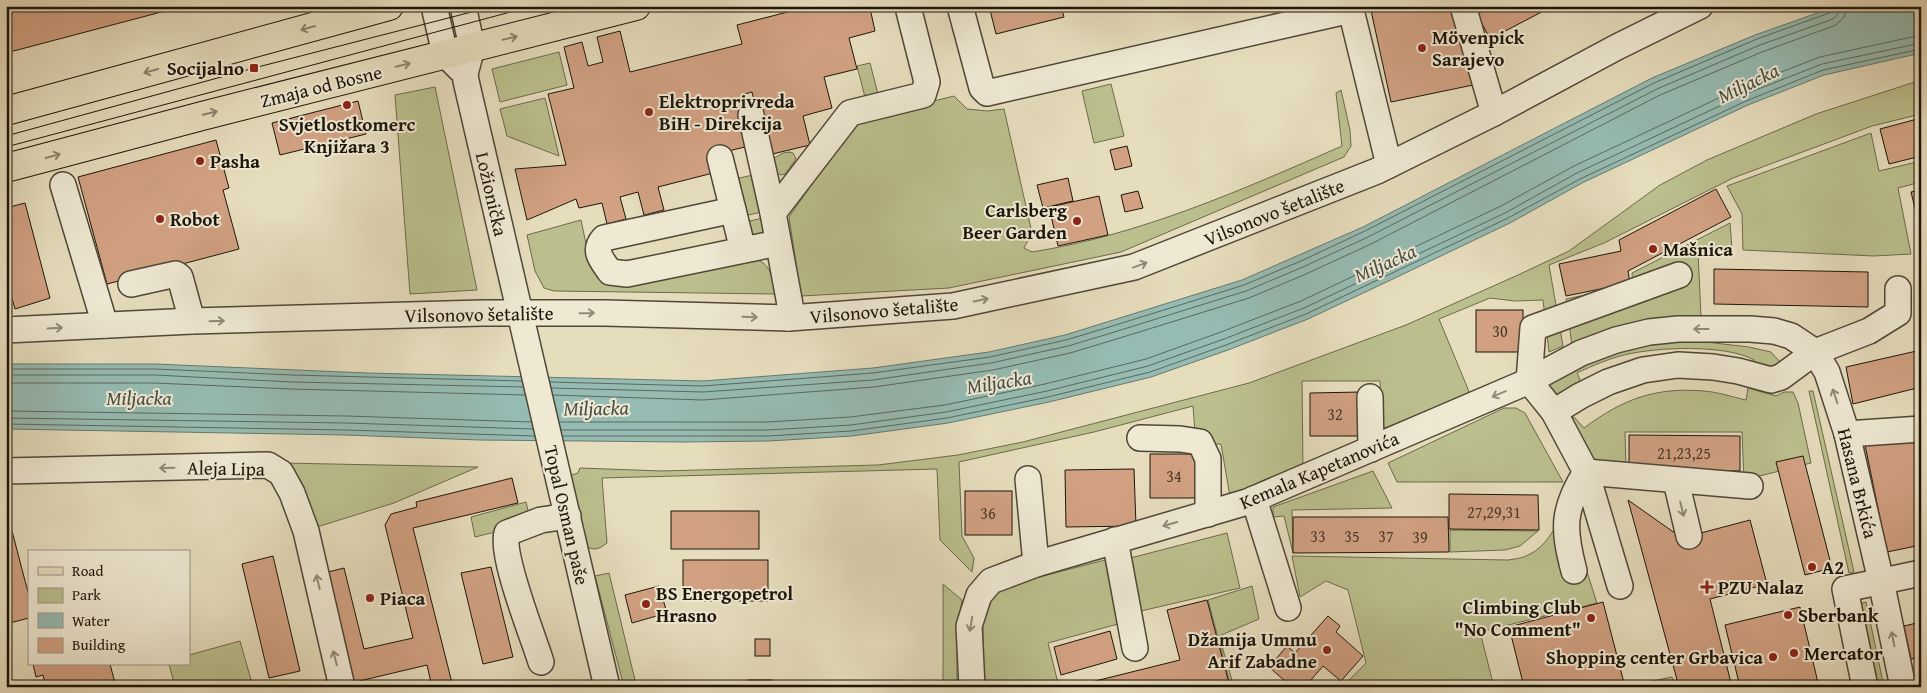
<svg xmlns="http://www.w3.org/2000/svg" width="1927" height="693" viewBox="0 0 1927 693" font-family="'Gentium Book Plus',serif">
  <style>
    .green { fill: #bbbf8d; stroke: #6c6a4c }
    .water { fill: #96bbb2; stroke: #66796f }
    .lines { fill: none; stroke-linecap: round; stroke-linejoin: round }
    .shore { stroke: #5a685e; stroke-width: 1 }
    .building { fill: #d1a182; stroke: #1d150a }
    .minor-casing { stroke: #4f4737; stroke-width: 28 }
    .major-casing { stroke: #1d150a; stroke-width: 30 }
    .minor { stroke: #efe9d4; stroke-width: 25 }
    .major { stroke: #e6ddbd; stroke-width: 28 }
    .tram { stroke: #1d150a; stroke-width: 1 }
    .oneway { stroke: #8c836c }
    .oneway2 { stroke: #908a79 }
    .poi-dot { fill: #8f2418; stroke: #efe9d4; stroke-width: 2 }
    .labels { text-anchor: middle; stroke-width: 4; stroke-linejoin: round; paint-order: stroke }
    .number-label { font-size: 16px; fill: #4a3828 }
    .poi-label { font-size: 19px; font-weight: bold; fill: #1d150a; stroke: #efe9d4; text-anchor: start }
    .street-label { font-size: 19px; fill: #1d150a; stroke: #efe9d4 }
    .water-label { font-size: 20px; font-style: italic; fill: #474f45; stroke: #efe9d4 }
  </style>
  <rect width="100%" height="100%" fill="#e6ddbd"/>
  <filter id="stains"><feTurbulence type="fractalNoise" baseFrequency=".004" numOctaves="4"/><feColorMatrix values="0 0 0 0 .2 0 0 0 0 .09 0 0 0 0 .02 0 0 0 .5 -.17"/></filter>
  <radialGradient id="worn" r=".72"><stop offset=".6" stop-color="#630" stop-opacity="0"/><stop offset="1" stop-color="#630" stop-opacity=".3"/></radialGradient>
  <g class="green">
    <path d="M559 52 567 85 500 102 492 69Z"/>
    <path d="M870 63 879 98 866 101 857 66Z"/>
    <path d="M1921 80V114L1872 126 1733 178 1604 243 1549 265 1563 346 1549 352 1543 300 1515 301 1490 298 1439 319 1470 394 1382 429 1380 381H1302L1303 469 1230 497 1221 444 1196 445 1193 406 1094 432 959 462 962 536 974 558 972 572 940 540 937 469 602 478 607 543C598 550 593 551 584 545L565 477 578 473 580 468 662 471 878 465 958 455 1023 442 1249 383 1406 325 1518 275 1569 251 1660 185 1707 160 1816 114Z"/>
    <path d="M1111 84 1124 136 1094 143 1082 91Z"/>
    <path d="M435 87 477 290 410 294 395 95Z"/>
    <path d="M1341 90 1350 130 1351 146 1344 157 1121 252 949 288 801 296 789 217 857 120 954 96 967 109 987 111 1004 109 1032 233 1024 248 1032 252C1140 235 1242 190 1342 146L1336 93Z"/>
    <path d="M545 98 559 156 507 136 500 109Z"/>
    <path d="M1871 133 1879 171 1921 161V182L1898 188 1911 254 1874 256 1743 250 1742 214 1727 186Z"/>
    <path d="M790 152 793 153 796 159 785 174 781 175 776 172 773 159 783 153Z"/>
    <path d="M753 175 762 212 744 216 735 179Z"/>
    <path d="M763 218V233L754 237 751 235 745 222Z"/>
    <path d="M581 220 590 263 755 259C772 265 772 277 775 294L554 291 544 288 535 271 527 235Z"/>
    <path d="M1730 223 1732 249 1698 252 1701 316 1664 318 1572 346 1566 299 1633 285 1632 273Z"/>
    <path d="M1697 341 1749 347 1771 352 1780 362 1765 376 1751 370 1754 360C1726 344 1656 347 1624 355 1608 359 1592 366 1577 373L1583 386 1551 404 1540 388 1587 362 1650 342Z"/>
    <path d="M1748 388 1776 396 1784 392H1793L1798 403 1811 463 1744 480 1742 432H1625L1626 469 1583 468 1566 426 1574 417 1584 428C1623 399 1655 387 1704 391 1718 392 1732 397 1746 400Z"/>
    <path d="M1809 391H1813L1854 572 1849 573Z"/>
    <path d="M1504 408H1516L1525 413 1563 482H1397L1388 463Z"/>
    <path d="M283 463 478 467 394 503 320 526 310 523Z"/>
    <path d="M1373 471 1392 508 1292 510 1293 553 1284 516 1273 517V507Z"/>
    <path d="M526 502 531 523 475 537 471 517Z"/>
    <path d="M1566 507 1597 603 1480 632 1494 687H1342L1366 663 1348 590 1326 581 1300 597 1292 556 1508 560C1515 559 1523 558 1528 555 1547 547 1557 524 1566 507Z"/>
    <path d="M1450 530 1538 531 1520 546 1505 550 1450 552Z"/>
    <path d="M1227 533 1240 588 1128 614 1115 562Z"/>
    <path d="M1105 560 1118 624 1048 643 1059 687H983V612L995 593 1008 585Z"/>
    <path d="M609 573 635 680 623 683 595 576Z"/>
    <path d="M943 584 962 600 957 632V687H943Z"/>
    <path d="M1252 586 1259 619 1219 636 1234 687H1231L1208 600Z"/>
    <path d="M1866 602 1884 687H1876L1858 604Z"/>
    <path d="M240 641 253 687H175L169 664H189V655Z"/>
    <path d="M1672 677 1675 687H1649L1648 682Z"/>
  </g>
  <path class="water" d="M1837 6H1921V53L1824 75 1748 105 1582 183 1510 223 1376 287 1308 319 1228 350 1151 377 1049 402 948 423 852 436 769 441 683 442 479 440 345 435 6 429V364H155L367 373 703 381 873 368 989 352 1065 335 1242 280 1363 227 1652 78 1755 35Z"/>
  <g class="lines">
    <g class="shore">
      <path d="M6 369H155L292 375 522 381"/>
      <path d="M6 375H155L292 382 523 387"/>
      <path d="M550 382 703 386 873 373 990 357 1066 340 1106 328 1244 285 1301 261 1365 231 1654 83 1757 39 1829 13 1832 11 1833 6"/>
      <path d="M6 383H154L292 389 525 395"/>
      <path d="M552 388 703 392 873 380 991 363 1068 346 1108 334 1246 291 1303 267 1368 237 1657 89 1760 45 1833 19 1838 14 1839 6"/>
      <path d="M553 395 703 400 874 387 993 370 1070 353 1110 341 1249 298 1306 274 1371 244 1660 95 1762 52 1836 25 1844 17 1847 6"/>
      <path d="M6 411 346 416 531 422"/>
      <path d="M6 418 346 423 533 429"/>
      <path d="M560 422H768L850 417 945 405 1045 384 1146 359 1221 332 1301 301 1501 206 1574 166 1740 88 1820 57 1921 35"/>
      <path d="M6 424 346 430 534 436"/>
      <path d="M561 430H768L851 425 946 412 1047 391 1148 366 1224 339 1304 308 1505 213 1577 173 1743 95 1822 64 1921 43"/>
      <path d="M563 436H768L851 431 947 418 1048 397 1150 372 1226 345 1306 314 1508 218 1580 179 1746 101 1823 70 1921 49"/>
    </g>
  </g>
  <g class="building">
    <path d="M6 6H184L6 53Z"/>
    <path d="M222 6H247L223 12Z"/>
    <path d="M811 6H865L866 9 870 8 875 31 849 38 857 69 824 77 832 108 803 116 810 145 768 155 752 92 741 95 753 145 712 155 717 172 658 187 664 210 644 215 638 192 620 197 626 219 607 224 602 203 579 208 576 199 527 220 515 169 566 165 548 94 574 88 564 47 582 42 588 66 603 62 597 37 620 31 630 72 742 44 737 25Z"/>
    <path d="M989 6H1061L1064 17 996 34Z"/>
    <path d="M1370 6 1372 12 1401 6H1456L1473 85 1391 102Z"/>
    <path d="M1370 6H1401L1372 12Z"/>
    <path d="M1492 6H1553L1490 39 1477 14Z"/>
    <path d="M358 101 366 134 280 155 272 123Z"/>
    <path d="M1921 118V156L1889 164 1880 129Z"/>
    <path d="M216 140 229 188 223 190 239 249 107 284 78 177Z"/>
    <path d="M1127 146 1132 166 1115 170 1110 150Z"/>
    <path d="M1068 178 1073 201 1043 208 1037 185Z"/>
    <path d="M1716 189 1731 217 1628 271 1630 283 1566 296 1559 264 1621 251 1619 240Z"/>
    <path d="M1921 190V233L1911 192Z"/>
    <path d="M1138 191 1143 208 1125 212 1121 195Z"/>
    <path d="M1099 196 1108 235 1058 246 1049 207Z"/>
    <path d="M25 203 50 298 15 309 11 295 6 296V267L9 266 6 258V208Z"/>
    <path d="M1714 269 1868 272V307L1714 304Z"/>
    <rect x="1476" y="310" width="47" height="42"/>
    <path d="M1921 350V387L1853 404 1846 367Z"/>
    <path d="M1361 392V436H1310V393Z"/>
    <path d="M1915 434 1921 463V545L1887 552 1865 445Z"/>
    <path d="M1629 435 1740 436V471L1629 470Z"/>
    <path d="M1150 454H1198L1197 498H1150Z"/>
    <path d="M1803 456 1832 568 1805 575 1776 462Z"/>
    <path d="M1134 469 1136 526 1066 527 1065 470Z"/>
    <path d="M512 478 518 503 413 528 453 687H432L427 665 351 683 324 573 344 568 364 649 413 638 385 525 391 514 417 507 416 502Z"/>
    <rect x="965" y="491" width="47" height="44"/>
    <path d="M1449 494 1538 495 1539 530 1449 529Z"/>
    <path d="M1628 500 1682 538 1750 520 1767 584 1710 599 1732 687H1679Z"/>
    <path d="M6 508 29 596V618L6 624Z"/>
    <rect x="671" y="511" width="88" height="38"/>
    <path d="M1293 517H1448L1449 552 1293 553Z"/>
    <path d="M273 556 300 671 269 678 242 564Z"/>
    <rect x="683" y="560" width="85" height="41"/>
    <path d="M491 567 513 657 483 664 461 573Z"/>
    <path d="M659 586 667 613 632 623 625 595Z"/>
    <path d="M1207 600 1230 687H1071L1180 660 1167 610Z"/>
    <path d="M1603 602 1624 683 1607 687H1524L1509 627Z"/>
    <path d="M1800 607 1819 687H1740L1725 625Z"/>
    <path d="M1328 616 1340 626 1336 632 1363 656 1341 681 1323 666 1305 687H1292L1269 667 1287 646 1295 653Z"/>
    <path d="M1921 622V657L1911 659 1904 626Z"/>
    <path d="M1110 631 1117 659 1061 675 1054 647Z"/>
    <rect x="755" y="639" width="15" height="17"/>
    <path d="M33 664H110L116 687H46L43 675 36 677Z"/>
    <rect x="748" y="680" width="24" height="7"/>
  </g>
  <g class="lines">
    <defs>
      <g id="minor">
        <path d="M434 6 445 54 460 69"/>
        <path d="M463 6 472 47 465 74 466 81 607 687"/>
        <path d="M960 6 982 88 987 93 1351 10"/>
        <path d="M1350 6 1389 165"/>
        <path d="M1463 6 1494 113"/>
        <path d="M751 115 773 213 791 310 789 318"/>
        <path d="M720 158 743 250"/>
        <path d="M63 185 105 325"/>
        <path d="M733 210 604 238C592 251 602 260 610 272L627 274 778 243"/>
        <path d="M773 213 850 113 923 95 927 82 909 11"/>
        <path d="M131 284 176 274 180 277 192 321"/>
        <path d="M6 330 192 321 482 313H605L789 318 953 306 1134 267 1377 171 1494 113 1617 47 1700 6"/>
        <path d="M1370 397 1371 449"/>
        <path d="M1554 412 1580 396 1608 382 1643 370 1678 365 1713 367 1738 371 1771 380 1781 377 1815 352 1869 331 1898 313V289"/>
        <path d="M1847 434 1921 429"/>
        <path d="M1140 438 1180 439 1200 442 1208 459V514"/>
        <path d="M6 471 268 465 281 473 292 493 306 531 342 687"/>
        <path d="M1028 479 1036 564"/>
        <path d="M1676 481 1689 536"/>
        <path d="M1254 499 1288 608"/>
        <path d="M1115 540 1135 648"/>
        <path d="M1574 571C1563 529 1562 510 1586 472L1750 486"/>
        <path d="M1620 586 1586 472 1554 412 1529 381 1533 328 1679 275"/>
        <path d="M541 662C533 636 500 555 507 533L541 520 568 516"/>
        <path d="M972 687 969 626 979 595 991 581 1036 564 1247 502 1529 381 1581 353 1616 340 1649 332 1678 329H1750L1774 331 1791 336 1815 352 1827 372 1847 434 1881 581 1903 687"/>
        <path d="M1865 687 1845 589 1921 573"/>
      </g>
      <g id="major">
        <path d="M6 111 389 6"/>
        <path d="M6 168 202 116 636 6"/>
      </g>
    </defs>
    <use href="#minor" class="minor-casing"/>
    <use href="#major" class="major-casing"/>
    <use href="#minor" class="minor"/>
    <use href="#major" class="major"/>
    <g class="tram">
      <path d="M6 136 254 68 495 6"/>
      <path d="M6 147 533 6"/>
    </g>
  </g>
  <defs><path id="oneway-shaft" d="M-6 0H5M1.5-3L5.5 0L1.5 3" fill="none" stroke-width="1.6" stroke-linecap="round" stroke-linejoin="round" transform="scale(1.25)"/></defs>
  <g class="oneway">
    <use href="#oneway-shaft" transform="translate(308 28) rotate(164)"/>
    <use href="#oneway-shaft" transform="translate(510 38) rotate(-14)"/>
    <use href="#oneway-shaft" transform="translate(403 65) rotate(-14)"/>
    <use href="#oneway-shaft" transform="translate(151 71) rotate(165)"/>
    <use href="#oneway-shaft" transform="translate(210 113) rotate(-14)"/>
    <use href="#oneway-shaft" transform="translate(53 156) rotate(-15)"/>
  </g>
  <g class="oneway2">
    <use href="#oneway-shaft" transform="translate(1140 265) rotate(-20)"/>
    <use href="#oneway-shaft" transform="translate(981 300) rotate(-12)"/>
    <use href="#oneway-shaft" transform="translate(587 313) rotate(-1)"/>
    <use href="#oneway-shaft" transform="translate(750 317) rotate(2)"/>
    <use href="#oneway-shaft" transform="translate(217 321) rotate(-2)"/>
    <use href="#oneway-shaft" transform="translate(55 328) rotate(-3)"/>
    <use href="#oneway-shaft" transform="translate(1701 329) rotate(180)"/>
    <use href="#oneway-shaft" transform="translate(1499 394) rotate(157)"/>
    <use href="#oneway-shaft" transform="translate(1835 396) rotate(-108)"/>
    <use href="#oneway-shaft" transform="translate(167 468) rotate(178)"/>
    <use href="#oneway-shaft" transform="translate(1682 509) rotate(76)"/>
    <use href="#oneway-shaft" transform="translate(1170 524) rotate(164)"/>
    <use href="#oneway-shaft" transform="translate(318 582) rotate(-103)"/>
    <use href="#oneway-shaft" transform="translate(971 624) rotate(100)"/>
    <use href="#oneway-shaft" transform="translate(1893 639) rotate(-101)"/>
    <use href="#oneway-shaft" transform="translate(335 658) rotate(-104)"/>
  </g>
  <g class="poi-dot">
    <circle cx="1422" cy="48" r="5"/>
    <rect x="249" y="63" width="10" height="10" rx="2.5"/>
    <circle cx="347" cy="105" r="5"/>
    <circle cx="649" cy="112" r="5"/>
    <circle cx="200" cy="161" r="5"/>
    <circle cx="160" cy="219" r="5"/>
    <circle cx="1077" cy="221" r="5"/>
    <circle cx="1653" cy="249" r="5"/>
    <circle cx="1812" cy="567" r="5"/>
    <path d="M1704.5 579.5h5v5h5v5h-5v5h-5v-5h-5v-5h5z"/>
    <circle cx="370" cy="598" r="5"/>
    <circle cx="646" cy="604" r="5"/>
    <circle cx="1788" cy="615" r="5"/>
    <circle cx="1591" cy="618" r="5"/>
    <circle cx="1327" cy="650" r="5"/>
    <circle cx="1794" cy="653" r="5"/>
    <circle cx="1773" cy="657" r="5"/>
  </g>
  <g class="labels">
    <g class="number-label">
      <text x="1500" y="337">30</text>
      <text x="1335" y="420">32</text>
      <text x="1684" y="459">21,23,25</text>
      <text x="1174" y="482">34</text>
      <text x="1494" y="518">27,29,31</text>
      <text x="988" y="519">36</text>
      <text x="1318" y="542">33</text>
      <text x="1352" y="542">35</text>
      <text x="1386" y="542">37</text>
      <text x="1420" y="543">39</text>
    </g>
    <g class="poi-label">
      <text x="1432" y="44">Mövenpick<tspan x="1432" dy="22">Sarajevo</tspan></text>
      <text x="244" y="75" text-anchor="end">Socijalno</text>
      <text x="659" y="108">Elektroprivreda<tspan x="659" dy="22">BiH - Direkcija</tspan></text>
      <text x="347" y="131" text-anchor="middle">Svjetlostkomerc<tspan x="347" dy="22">Knjižara 3</tspan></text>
      <text x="210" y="168">Pasha</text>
      <text x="1067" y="217" text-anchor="end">Carlsberg<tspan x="1067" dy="22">Beer Garden</tspan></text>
      <text x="170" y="226">Robot</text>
      <text x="1663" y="256">Mašnica</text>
      <text x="1822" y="574">A2</text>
      <text x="1718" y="594">PZU Nalaz</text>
      <text x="656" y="600">BS Energopetrol<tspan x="656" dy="22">Hrasno</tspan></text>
      <text x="380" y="605">Piaca</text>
      <text x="1581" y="614" text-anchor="end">Climbing Club<tspan x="1581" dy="22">"No Comment"</tspan></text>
      <text x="1798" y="622">Sberbank</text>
      <text x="1317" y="646" text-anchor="end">Džamija Ummu<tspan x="1317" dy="22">Arif Zabadne</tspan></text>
      <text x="1804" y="660">Mercator</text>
      <text x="1763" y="664" text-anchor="end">Shopping center Grbavica</text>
    </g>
    <g class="street-label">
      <text transform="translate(321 86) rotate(-14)" y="7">Zmaja od Bosne</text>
      <text transform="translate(492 194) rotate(77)" y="7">Ložionička</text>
      <text transform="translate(1274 212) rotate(-22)" y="7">Vilsonovo šetalište</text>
      <text transform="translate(884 310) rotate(-5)" y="7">Vilsonovo šetalište</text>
      <text transform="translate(479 314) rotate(-1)" y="7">Vilsonovo šetalište</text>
      <text transform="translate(226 468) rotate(1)" y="7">Aleja Lipa</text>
      <text transform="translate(1319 470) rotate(-23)" y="7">Kemala Kapetanovića</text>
      <text transform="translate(1858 483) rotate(76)" y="7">Hasana Brkića</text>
      <text transform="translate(567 515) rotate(77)" y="7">Topal Osman paše</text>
    </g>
    <g class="water-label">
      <text transform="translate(1748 83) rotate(-26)" y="7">Miljacka</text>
      <text transform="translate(1385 263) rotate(-24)" y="7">Miljacka</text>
      <text transform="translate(999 382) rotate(-9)" y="7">Miljacka</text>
      <text x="139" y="405">Miljacka</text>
      <text transform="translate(596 408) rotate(-1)" y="7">Miljacka</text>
    </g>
  </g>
  <rect width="1927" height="693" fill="none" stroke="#e6ddbd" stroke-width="25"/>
  <rect x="8" y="8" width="1912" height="678" fill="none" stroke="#1d150a" stroke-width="2.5"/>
  <rect x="12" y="12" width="1902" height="668" fill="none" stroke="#1d150a"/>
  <rect x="28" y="550" width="162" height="115" fill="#efe9d4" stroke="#9b9483"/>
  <rect x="38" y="567" width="25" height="8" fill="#e6ddbd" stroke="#9b9483"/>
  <text x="72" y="576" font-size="15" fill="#1d150a">Road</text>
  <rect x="38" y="588" width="25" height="15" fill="#bbbf8d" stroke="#9b9483"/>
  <text x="72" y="600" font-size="15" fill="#1d150a">Park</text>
  <rect x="38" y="613" width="25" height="15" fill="#96bbb2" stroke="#9b9483"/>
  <text x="72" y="626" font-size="15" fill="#1d150a">Water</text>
  <rect x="38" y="638" width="25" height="15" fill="#d1a182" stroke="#9b9483"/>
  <text x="72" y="650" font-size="15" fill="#1d150a">Building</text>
  <rect width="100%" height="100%" filter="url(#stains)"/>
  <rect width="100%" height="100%" fill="url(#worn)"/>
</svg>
